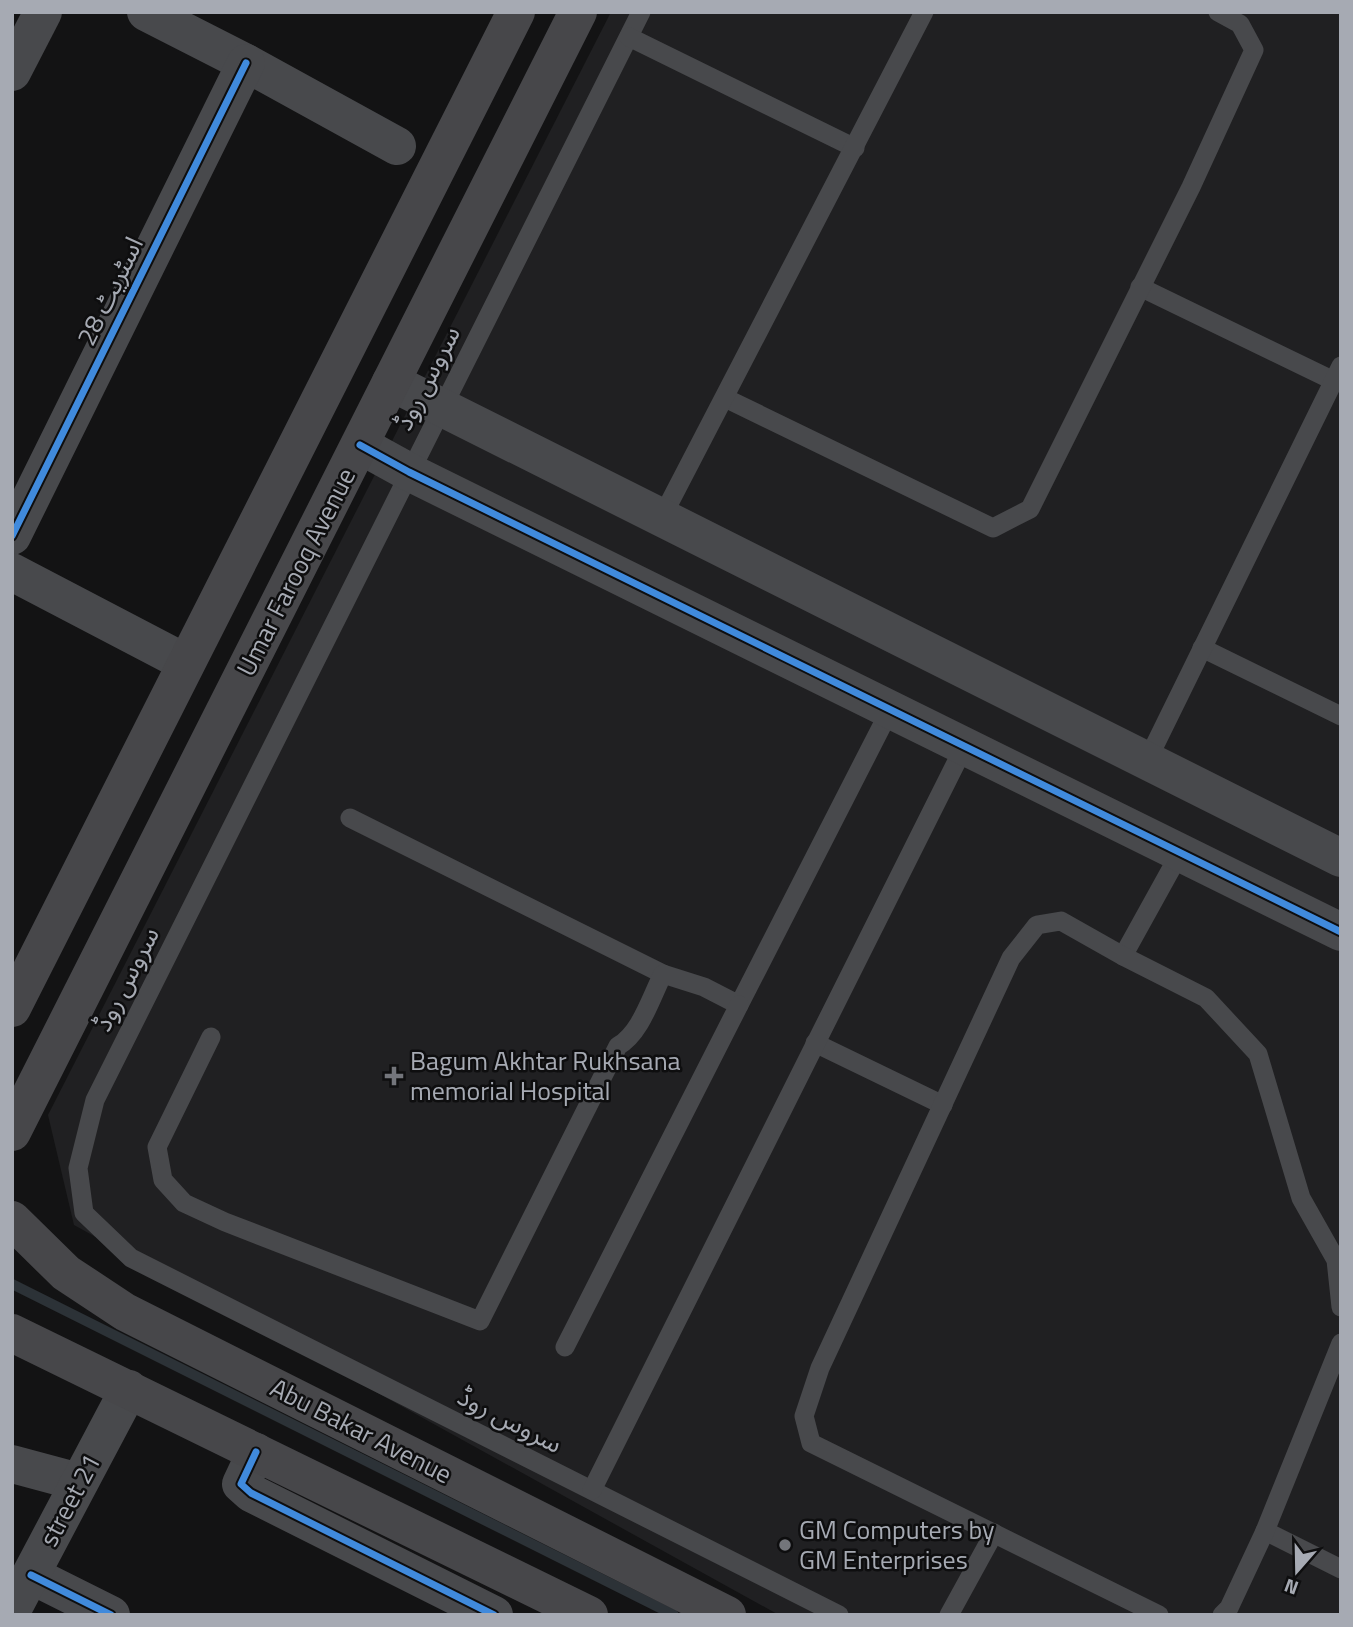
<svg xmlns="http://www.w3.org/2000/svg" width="1353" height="1627" viewBox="0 0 1353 1627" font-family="'Titillium Web','Noto Sans Arabic',sans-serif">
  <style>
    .built { fill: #202022 }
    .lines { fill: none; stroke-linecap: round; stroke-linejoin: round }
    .stream { stroke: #2c3237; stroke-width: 10 }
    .lane { stroke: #48494c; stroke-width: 19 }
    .street { stroke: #48494c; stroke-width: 38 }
    .secondary { stroke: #47474a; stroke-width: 38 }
    .cycleway-casing { stroke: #0e0e0f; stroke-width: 11 }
    .cycleway { stroke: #408adc; stroke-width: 7 }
    .poi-dot { fill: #73757b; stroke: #0e0e0f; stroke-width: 2.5 }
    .labels { text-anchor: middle; stroke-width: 5; stroke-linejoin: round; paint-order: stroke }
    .street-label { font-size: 26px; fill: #a6aab3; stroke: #0e0e0f }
    .poi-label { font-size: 26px; fill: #a6aab3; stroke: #0e0e0f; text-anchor: start }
  </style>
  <rect width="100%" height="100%" fill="#131314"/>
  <path class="built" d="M611 12H1341V1615H779L74 1225 48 1115Z"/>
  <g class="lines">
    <path class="stream" d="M12 1284 674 1615"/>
    <g class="lane">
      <path d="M641 12 95 1100 78 1168 84 1213 131 1258 839 1615"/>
      <path d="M629 37 855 148"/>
      <path d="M1140 287 1334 381"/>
      <path d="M725 398 993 528 1030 509 1191 187 1254 50 1240 24 1218 12"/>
      <path d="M662 517 924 12"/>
      <path d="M1202 648 1341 716"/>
      <path d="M1147 761 1341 366"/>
      <path d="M350 818 663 974"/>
      <path d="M1123 956 1180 853"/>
      <path d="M211 1037 157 1147 163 1180 184 1203 225 1222 480 1321 618 1046C641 1033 651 997 663 974L704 987 739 1005 890 710"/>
      <path d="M815 1043 943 1105"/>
      <path d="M565 1347 739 1005"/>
      <path d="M592 1490 964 747"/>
      <path d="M1265 1531 1341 1569"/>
      <path d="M949 1615 994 1533"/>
      <path d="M1159 1615 811 1443 804 1416 820 1368 1011 958 1037 925 1061 921 1123 956 1206 998 1258 1054 1301 1198 1336 1260 1341 1307"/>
      <path d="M1222 1615 1229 1608 1265 1531 1341 1343"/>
    </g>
    <g class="street">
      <path d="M146 12 246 63 397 146"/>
      <path d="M12 72 43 12"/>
      <path d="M391 382 1341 858"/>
      <path d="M360 445 409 472 1341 932"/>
      <path d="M12 536 246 63"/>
      <path d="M12 572 186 663"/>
      <path d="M256 1452 241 1484 251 1493 494 1615"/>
      <path d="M12 1464 79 1482"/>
      <path d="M31 1575 111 1615"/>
      <path d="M12 1610 129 1389"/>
    </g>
    <g class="secondary">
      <path d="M12 1008 516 12"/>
      <path d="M12 1132 578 12"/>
      <path d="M12 1220 66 1273 125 1312 727 1615"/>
      <path d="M12 1333 589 1615"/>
    </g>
    <defs>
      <g id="cycleway">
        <path d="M360 445 409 472 1341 932"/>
        <path d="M12 536 246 63"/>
        <path d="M256 1452 241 1484 251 1493 494 1615"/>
        <path d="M31 1575 111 1615"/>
      </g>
    </defs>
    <use href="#cycleway" class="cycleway-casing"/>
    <use href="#cycleway" class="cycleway"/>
  </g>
  <g class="poi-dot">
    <path d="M390.5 1065.5h7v7h7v7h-7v7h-7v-7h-7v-7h7z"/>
    <circle cx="785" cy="1545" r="7"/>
  </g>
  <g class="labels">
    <g class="street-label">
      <text transform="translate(110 291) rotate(-64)" y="9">اسٹریٹ 28</text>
      <text transform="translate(427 378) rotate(-63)" y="9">سروس روڈ</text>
      <text transform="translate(296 572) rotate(-63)" y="9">Umar Farooq Avenue</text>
      <text transform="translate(126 979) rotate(-63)" y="9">سروس روڈ</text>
      <text transform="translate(510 1420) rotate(27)" y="9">سروس روڈ</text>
      <text transform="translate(361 1431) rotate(27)" y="9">Abu Bakar Avenue</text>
      <text transform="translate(70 1500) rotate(-62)" y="9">street 21</text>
    </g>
    <g class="poi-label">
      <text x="410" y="1070">Bagum Akhtar Rukhsana<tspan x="410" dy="30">memorial Hospital</tspan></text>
      <text x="799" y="1539">GM Computers by<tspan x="799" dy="30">GM Enterprises</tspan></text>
    </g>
  </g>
  <rect width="1353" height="1627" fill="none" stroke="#a6aab3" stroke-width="28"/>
  <g transform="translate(1297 1571) rotate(200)" stroke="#0e0e0f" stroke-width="5" paint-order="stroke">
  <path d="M0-5L12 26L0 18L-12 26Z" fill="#a6aab3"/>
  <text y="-10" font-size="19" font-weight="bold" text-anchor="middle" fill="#a6aab3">N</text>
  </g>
</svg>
